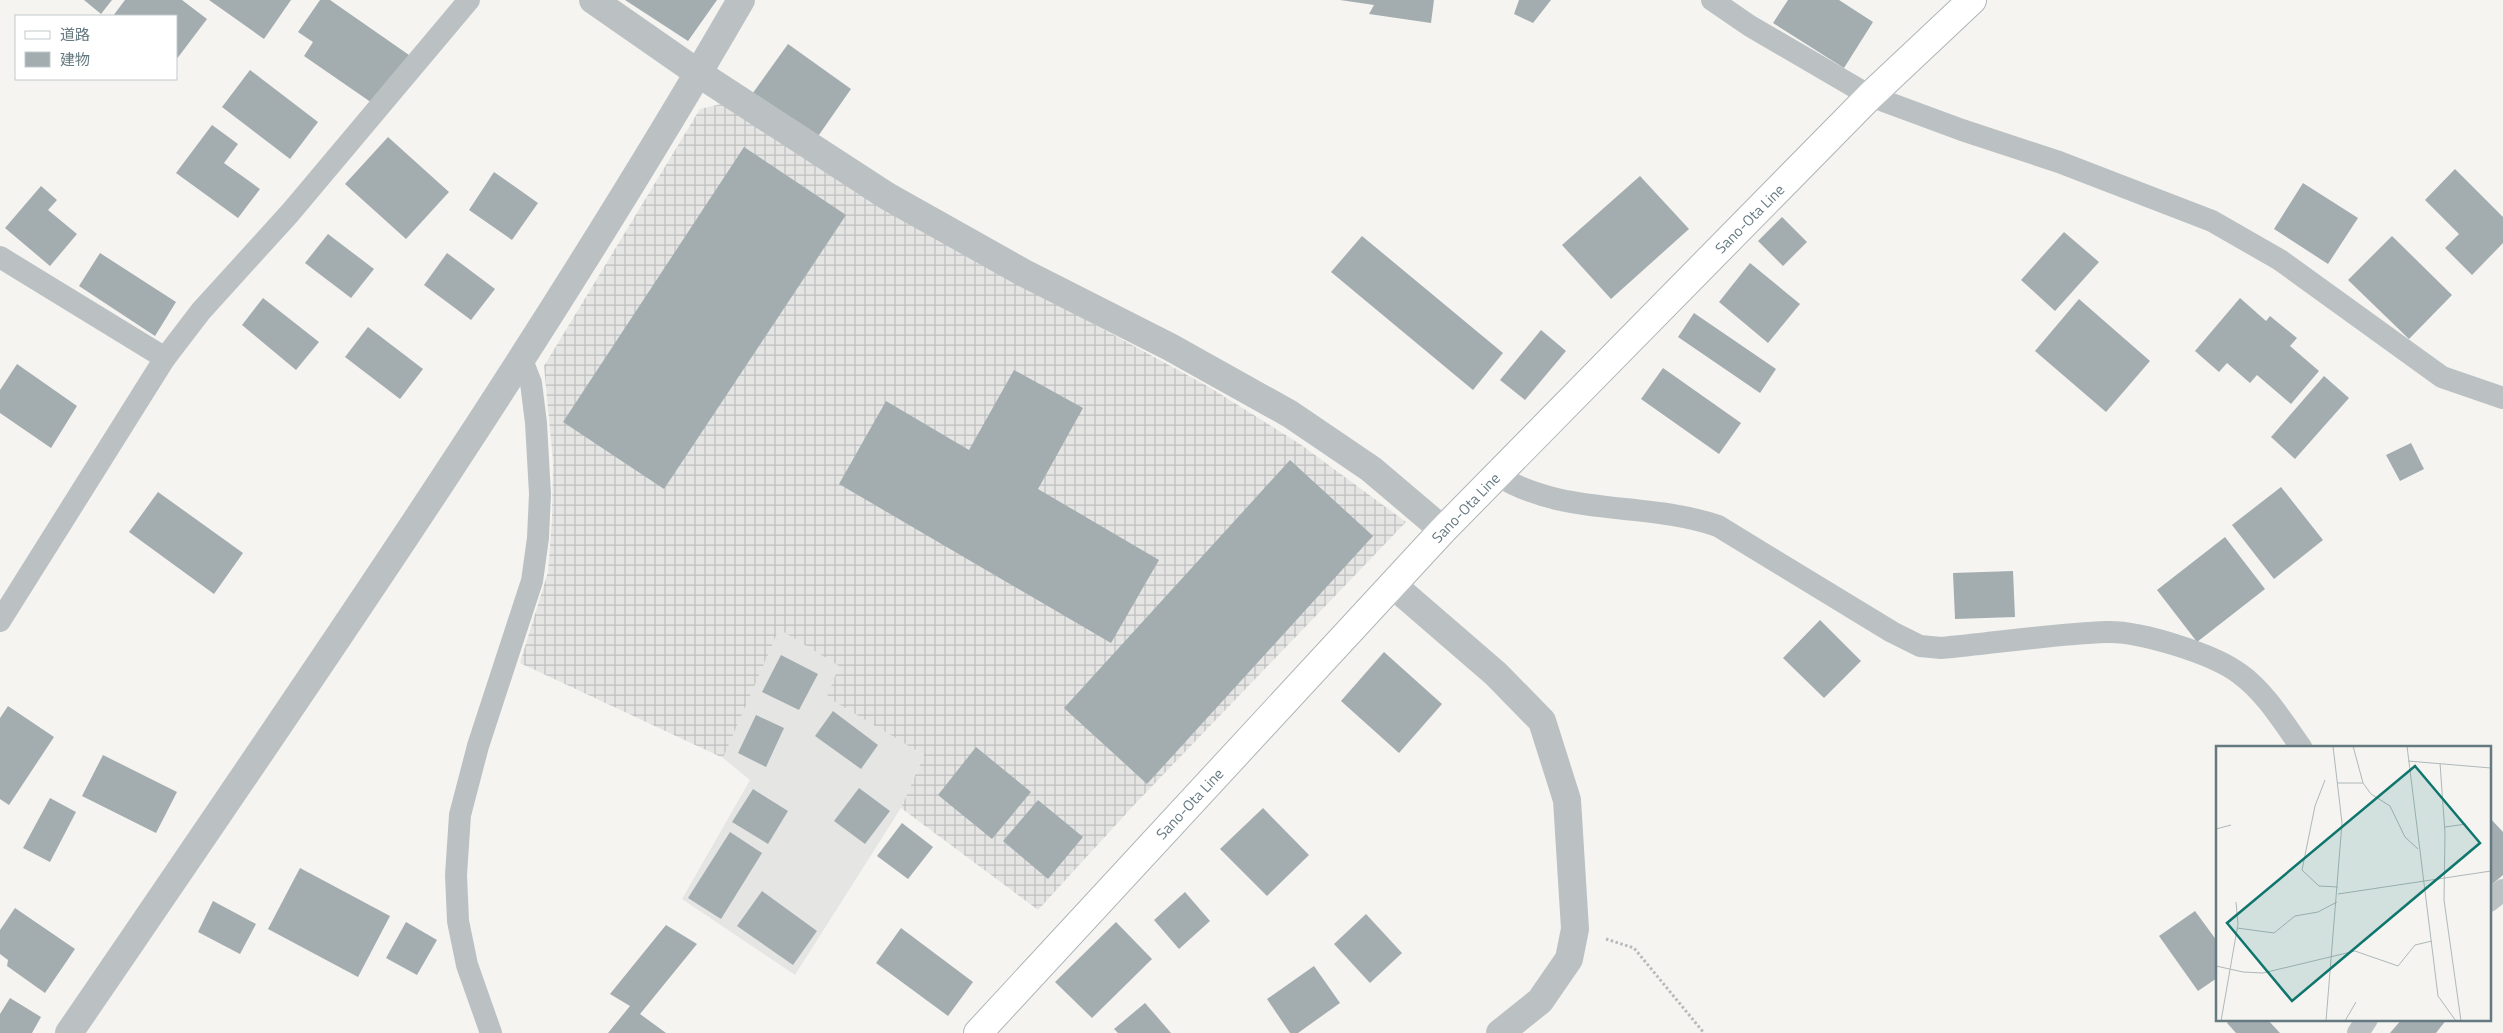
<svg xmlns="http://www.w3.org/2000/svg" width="2503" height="1033" viewBox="0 0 2503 1033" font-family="'Titillium Web','Noto Sans JP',sans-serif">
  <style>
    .built { fill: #e5e6e4 }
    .industrial { fill: url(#industrial-grid) }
    .building { fill: #a3adb0 }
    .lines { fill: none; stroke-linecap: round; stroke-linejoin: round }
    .secondary-casing { stroke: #aeb5b8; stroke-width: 30 }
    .path { stroke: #b6babb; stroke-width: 3; stroke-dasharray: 2.5 2.5; stroke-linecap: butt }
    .lane { stroke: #bbc1c3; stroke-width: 22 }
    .street { stroke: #bbc1c3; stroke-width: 28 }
    .secondary { stroke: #fff; stroke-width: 28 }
    .labels { text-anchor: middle; stroke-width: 5; stroke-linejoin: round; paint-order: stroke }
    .street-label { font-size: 15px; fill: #657980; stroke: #fff }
    .inset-road { fill: none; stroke: #aeb8ba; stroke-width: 1 }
    .view { fill: #0f766e; fill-opacity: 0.15; stroke: #0f766e; stroke-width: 2.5 }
    .inset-edge { fill: none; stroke: #657980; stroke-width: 2.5 }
  </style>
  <defs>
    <pattern id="industrial-grid" width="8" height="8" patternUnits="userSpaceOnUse" patternTransform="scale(1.25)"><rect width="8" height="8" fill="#e5e6e4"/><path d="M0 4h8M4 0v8" fill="none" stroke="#bdbfbe"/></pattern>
  </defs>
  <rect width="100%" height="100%" fill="#f5f4f1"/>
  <path class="built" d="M778 628 839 666 828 697 924 755 901 808 795 975 682 899 750 780 723 758Z"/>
  <path class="industrial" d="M721 104 891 213 1209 387 1300 444 1406 522 1134 805 1038 910 901 808 924 755 827 697 839 666 779 629 723 758 520 663 548 572 552 519 553 461 544 366 700 109Z"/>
  <g class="building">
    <path d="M84 0H112L101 14Z"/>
    <path d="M125 0H182L207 19 176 60V16H113Z"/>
    <path d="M209 0H291L264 39Z"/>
    <path d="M320 0H330L409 55 375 105 304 56 313 42 298 32Z"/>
    <path d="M625 0H717L688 41Z"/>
    <path d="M1340 0H1434L1431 23 1369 14 1374 5Z"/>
    <path d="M1519 0H1551L1533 23 1514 14Z"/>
    <path d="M1788 0H1839L1873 22 1844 68 1773 23Z"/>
    <path d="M788 44 851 89 814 142 750 97Z"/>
    <path d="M250 70 318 122 290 159 222 107Z"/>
    <path d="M212 125 238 144 224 163 260 189 238 218 176 173Z"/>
    <path d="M388 137 449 192 406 239 345 184Z"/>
    <path d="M744 147 846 215 664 489 563 422Z"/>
    <path d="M2455 169 2503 217V243L2472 275 2445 248 2459 234 2425 200Z"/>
    <path d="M494 172 538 203 512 240 469 210Z"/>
    <path d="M1640 176 1689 229 1611 299 1562 245Z"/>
    <path d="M2303 183 2358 218 2328 264 2274 229Z"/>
    <path d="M41 186 57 200 48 210 77 234 50 266 5 228Z"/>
    <path d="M1782 217 1807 242 1783 266 1758 241Z"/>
    <path d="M2064 232 2099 262 2055 311 2021 280Z"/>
    <path d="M328 234 374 269 351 298 305 263Z"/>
    <path d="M1362 236 1503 353 1473 390 1331 272Z"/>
    <path d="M2392 236 2452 295 2409 339 2348 280Z"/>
    <path d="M100 253 176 302 155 336 79 286Z"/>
    <path d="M447 253 495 289 471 320 424 285Z"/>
    <path d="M1750 263 1800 304 1768 343 1719 302Z"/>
    <path d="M263 298 319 342 296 370 242 325Z"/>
    <path d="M2240 298 2266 321 2270 316 2297 338 2290 346 2319 371 2291 404 2257 375 2250 383 2227 363 2219 372 2195 351Z"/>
    <path d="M2079 299 2150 361 2106 412 2035 351Z"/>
    <path d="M1694 313 1776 369 1760 393 1678 337Z"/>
    <path d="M368 327 423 369 400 399 345 357Z"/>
    <path d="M1541 330 1566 351 1525 400 1500 380Z"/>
    <path d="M17 364 77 406 51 448 0 413V390Z"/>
    <path d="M1663 368 1741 423 1719 454 1641 399Z"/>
    <path d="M1014 370 1083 408 1038 489 1159 560 1111 643 839 484 886 401 969 450Z"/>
    <path d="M2324 376 2349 398 2295 459 2271 437Z"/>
    <path d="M2411 443 2424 469 2400 481 2386 455Z"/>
    <path d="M1290 460 1373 536 1147 784 1064 708Z"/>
    <path d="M2281 487 2323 540 2274 579 2232 525Z"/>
    <path d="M158 492 243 553 214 594 129 532Z"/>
    <path d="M2225 537 2265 589 2197 642 2157 590Z"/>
    <path d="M2013 571 2015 617 1955 619 1953 573Z"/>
    <path d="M1820 620 1861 661 1824 698 1783 658Z"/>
    <path d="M1384 652 1442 704 1399 753 1341 701Z"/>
    <path d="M781 655 818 674 799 710 762 692Z"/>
    <path d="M8 706 54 737 9 805 0 799V718Z"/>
    <path d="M833 711 878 745 861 769 815 736Z"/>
    <path d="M756 715 784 728 766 767 738 753Z"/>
    <path d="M976 747 1031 792 992 839 938 795Z"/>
    <path d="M103 755 177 792 156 833 82 796Z"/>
    <path d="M859 788 890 811 865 844 834 821Z"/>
    <path d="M753 789 788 811 768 844 732 822Z"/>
    <path d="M50 798 76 812 50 862 23 848Z"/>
    <path d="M1038 800 1083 837 1048 879 1003 841Z"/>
    <path d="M1263 808 1309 855 1267 896 1220 849Z"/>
    <path d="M2489 817 2503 832V875L2489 887Z"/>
    <path d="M902 823 933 847 908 879 877 856Z"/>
    <path d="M730 832 762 853 721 919 688 898Z"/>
    <path d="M300 868 390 916 358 977 268 929Z"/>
    <path d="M762 891 817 931 793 965 737 926Z"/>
    <path d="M1185 892 1210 921 1179 949 1154 920Z"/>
    <path d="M213 901 256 924 240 954 198 932Z"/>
    <path d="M15 908 75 949 45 993 7 966 8 960 0 954V930Z"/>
    <path d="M2195 911 2217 941V978L2198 991 2159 936Z"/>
    <path d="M1366 914 1402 953 1370 983 1334 944Z"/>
    <path d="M406 922 437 940 417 975 386 958Z"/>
    <path d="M1116 922 1152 959 1092 1018 1055 982Z"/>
    <path d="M666 925 697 944 640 1014 666 1033H608L630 1006 610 994Z"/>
    <path d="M901 928 973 982 948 1016 876 963Z"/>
    <path d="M1314 966 1340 1003 1298 1033H1290L1267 999Z"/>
    <path d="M10 998 41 1017 32 1033H0V1014Z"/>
    <path d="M1145 1003 1171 1033H1118L1114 1029Z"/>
    <path d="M2231 1019H2267L2280 1033H2236L2227 1023Z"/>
    <path d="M2402 1019H2447L2436 1033H2390Z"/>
  </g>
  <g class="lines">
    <defs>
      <path id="secondary" d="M978 1033 1443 530 1870 96 1972 0"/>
    </defs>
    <use href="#secondary" class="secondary-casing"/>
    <path class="path" d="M1606 939 1634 948 1704 1033"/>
    <g class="lane">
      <path d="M1712 0 1750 26 1870 96 1962 130 2059 162 2212 221 2280 260 2442 377 2503 398"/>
      <path d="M0 257 165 358"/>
      <path d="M1497 475C1563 517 1646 501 1718 526L1892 632 1920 646 1941 648C1996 643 2052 634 2107 632 2140 631 2214 654 2240 674 2265 692 2283 722 2301 747"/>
      <path d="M0 621 165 358 201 311 290 213 469 0"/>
      <path d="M2489 901 2503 890"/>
      <path d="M491 1033 467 965 458 921 456 875 460 815 478 746 532 581 538 538 540 494 536 423 531 383 522 360"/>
      <path d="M2358 1033 2367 1019"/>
    </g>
    <g class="street">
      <path d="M593 0 698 73 887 196 1024 273 1170 347 1290 414 1371 469 1443 530"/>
      <path d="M1393 585 1496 674 1542 721 1567 800 1575 929 1569 959 1540 1001 1500 1033"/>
      <path d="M69 1033C301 693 535 356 741 0"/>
    </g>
    <use href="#secondary" class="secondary"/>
  </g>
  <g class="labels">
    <g class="street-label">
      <text transform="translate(1750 219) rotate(-45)" y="5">Sano-Ota Line</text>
      <text transform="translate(1466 508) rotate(-46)" y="5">Sano-Ota Line</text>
      <text transform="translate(1190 804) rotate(-47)" y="5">Sano-Ota Line</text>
    </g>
  </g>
  <g transform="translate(2216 746)">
    <rect width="275" height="275" fill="#f5f4f1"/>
    <path class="inset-road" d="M137 0 147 37 155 48 174 60 189 91 202 103M191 0 222 250 240 275M192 15 275 22M224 17 229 87 228 154 245 275M109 34 99 60 86 124 103 140 122 141M121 37H147M229 81 250 78M0 83 15 79M122 148 275 125M21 182 58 187 79 170 102 166 121 156M0 220 27 226 47 227 139 205 182 220 199 199 216 195M5 275 22 178 20 156M110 275 126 77 117 0M129 275 140 256"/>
    <path class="view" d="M199 20 264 97 76 255 11 177Z"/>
    <rect width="275" height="275" class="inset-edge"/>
  </g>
  <rect x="15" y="15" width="162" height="65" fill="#ffffff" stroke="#c1c9cc"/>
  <rect x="25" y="31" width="25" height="8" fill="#ffffff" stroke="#c1c9cc"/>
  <text x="60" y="40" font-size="15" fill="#657980">道路</text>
  <rect x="25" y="52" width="25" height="15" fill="#a3adb0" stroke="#c1c9cc"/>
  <text x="60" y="65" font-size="15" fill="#657980">建物</text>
</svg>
